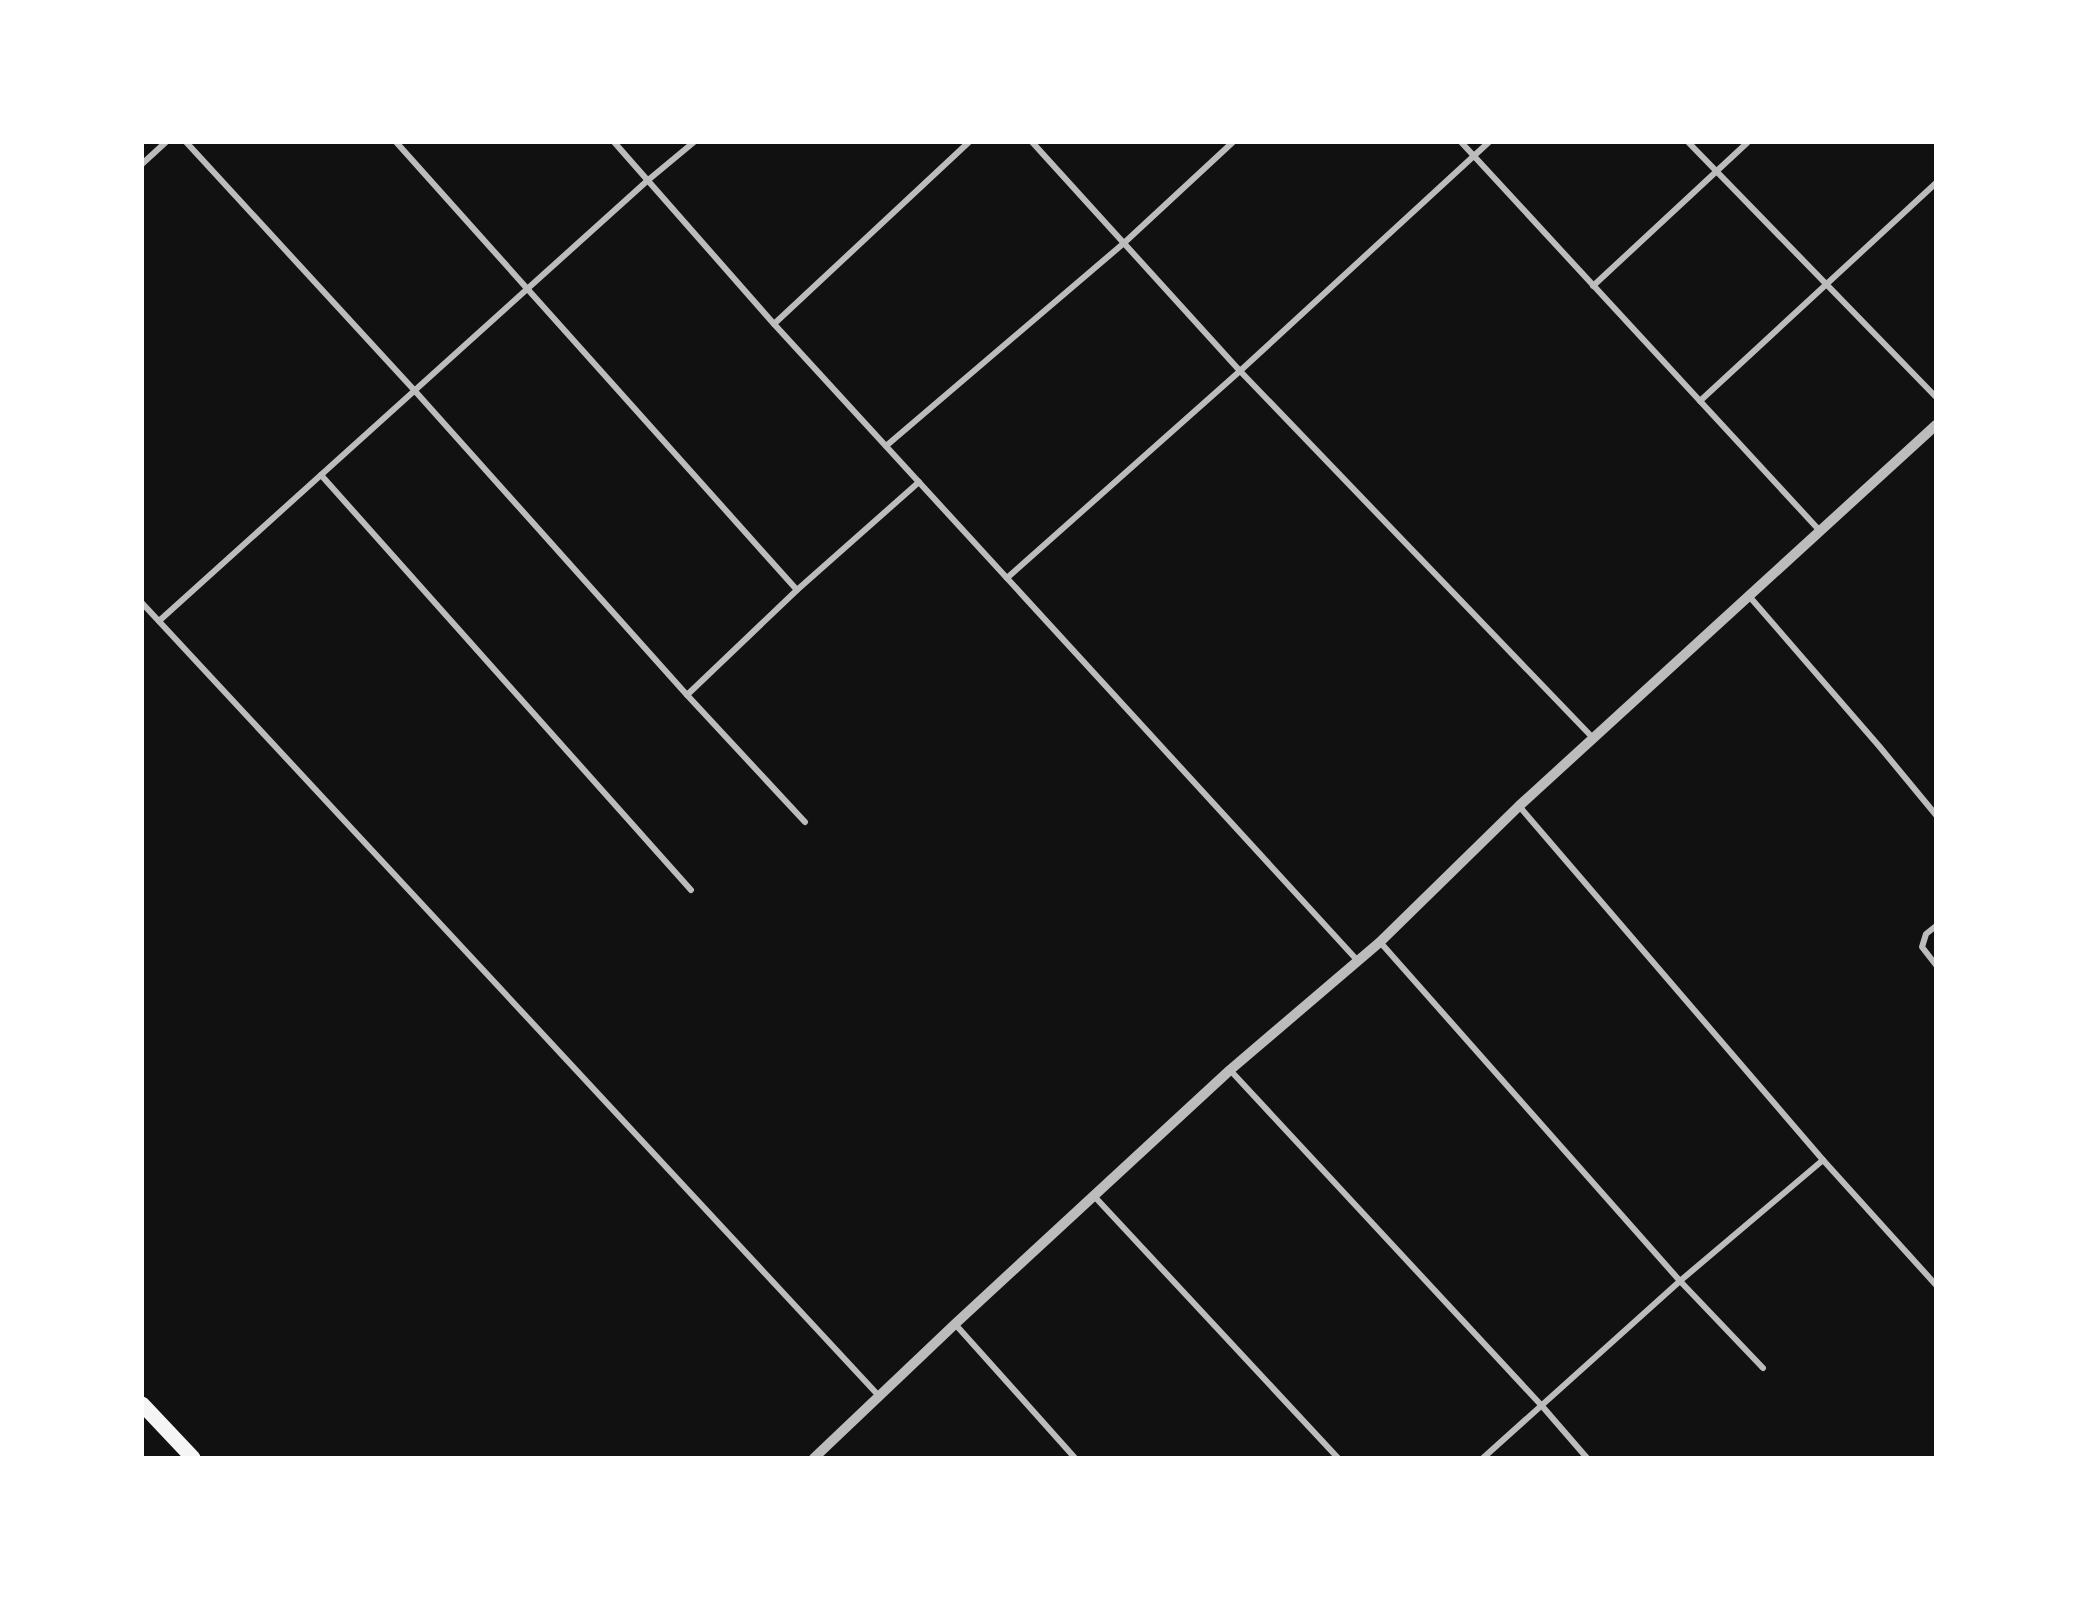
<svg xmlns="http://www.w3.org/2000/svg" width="2078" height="1600" viewBox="0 0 2078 1600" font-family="Manrope,sans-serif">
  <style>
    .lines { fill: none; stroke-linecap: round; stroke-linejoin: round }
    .minor { stroke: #bcbcbc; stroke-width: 6 }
    .tertiary { stroke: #bcbcbc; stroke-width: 10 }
    .primary { stroke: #f5f5f5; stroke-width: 15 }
  </style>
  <rect width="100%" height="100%" fill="#111"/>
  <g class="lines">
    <g class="minor">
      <path d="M186 142 415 391 687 695 805 822"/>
      <path d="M396 142 797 590"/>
      <path d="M614 142 774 324 1357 960"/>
      <path d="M1032 142 1240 371 1593 738"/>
      <path d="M1461 142 1820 531"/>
      <path d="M1688 142 1936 397"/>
      <path d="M142 164 166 142"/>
      <path d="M1593 286 1748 142"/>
      <path d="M774 324 969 142"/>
      <path d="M1700 401 1936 183"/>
      <path d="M886 446 1124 243 1233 142"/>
      <path d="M321 475 691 890"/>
      <path d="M1007 578 1240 371 1489 142"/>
      <path d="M1749 596 1879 746 1936 815"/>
      <path d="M142 603 879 1396"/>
      <path d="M159 621 647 181 694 142"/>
      <path d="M687 695 797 590 919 482"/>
      <path d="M1519 806 1823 1160"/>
      <path d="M1936 926 1926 934 1922 947 1936 965"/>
      <path d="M1380 942 1680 1281 1763 1368"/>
      <path d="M1230 1070 1542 1406 1587 1458"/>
      <path d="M1094 1196 1338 1458"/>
      <path d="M955 1324 1075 1458"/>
      <path d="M1483 1458 1680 1281 1823 1160 1936 1285"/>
    </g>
    <path class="tertiary" d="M814 1458 955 1324 1230 1070 1380 942 1519 806 1936 425"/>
    <path class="primary" d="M142 1404 193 1458"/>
  </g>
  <rect width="2078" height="1600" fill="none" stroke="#ffffff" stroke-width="288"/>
</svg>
